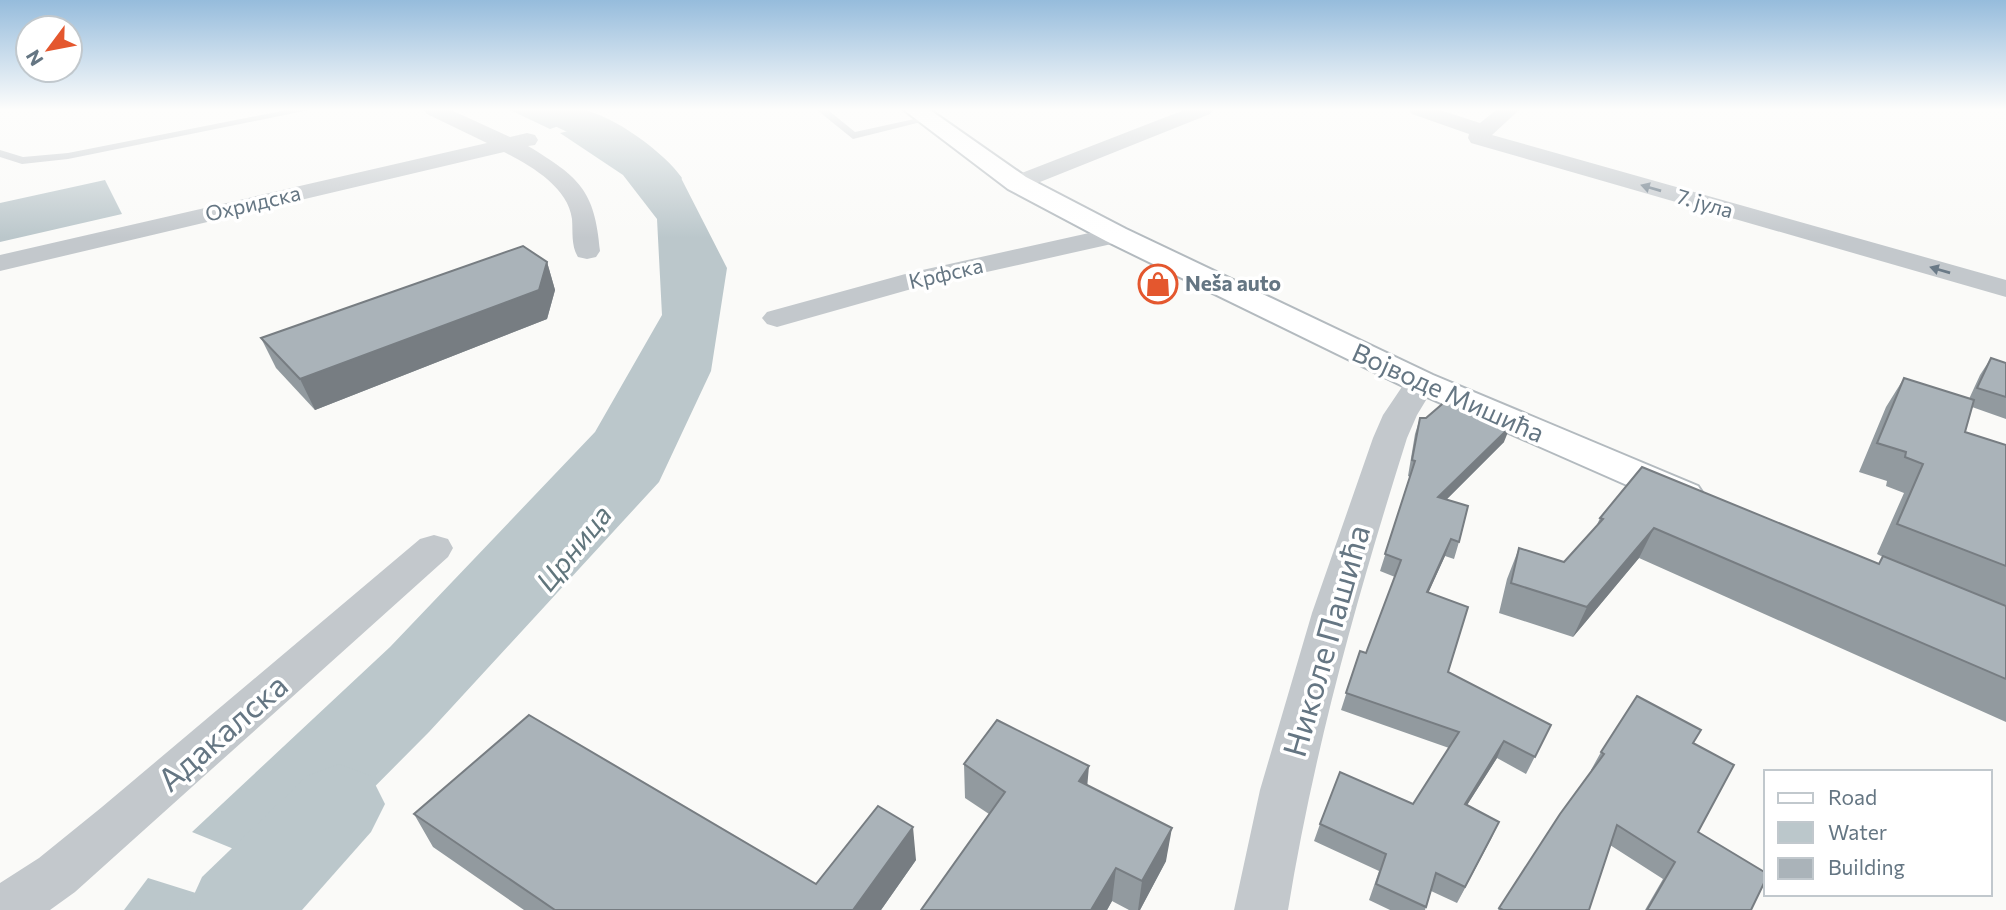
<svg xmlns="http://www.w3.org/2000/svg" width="2006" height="910" viewBox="0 0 2006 910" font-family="Commissioner,sans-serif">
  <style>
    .water { fill: #bbc7cb }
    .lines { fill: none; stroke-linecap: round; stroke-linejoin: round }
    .river { fill: #bbc7cb; fill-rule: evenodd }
    .secondary-casing { stroke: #b3babf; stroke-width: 4 }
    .lane { fill: #c3c8cc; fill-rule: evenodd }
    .street { fill: #c3c8cc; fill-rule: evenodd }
    .secondary { fill: #fff; fill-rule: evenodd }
    .wall { fill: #929a9f }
    .shaded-wall { fill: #777d82 }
    .building { fill: #aab3b9; stroke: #777d82; stroke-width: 2 }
    .oneway { fill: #6a7a87 }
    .labels { text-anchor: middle; stroke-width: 7; stroke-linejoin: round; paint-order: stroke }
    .far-street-label { font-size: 21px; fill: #657683; stroke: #fff }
    .far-poi-label { font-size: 21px; font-weight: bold; fill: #657683; stroke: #fff; text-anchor: start }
    .street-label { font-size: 26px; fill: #657683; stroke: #fff }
    .water-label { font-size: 28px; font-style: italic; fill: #60757c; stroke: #fff }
    .near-street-label { font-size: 32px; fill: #657683; stroke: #fff }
  </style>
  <rect width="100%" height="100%" fill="#fafaf8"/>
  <g class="water">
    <path d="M510 110H573L588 116 550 129Z"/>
    <path d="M603 123 642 144 680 176 727 268 711 371 659 482 429 732 290 872 192 832 390 647 595 432 662 315 657 219 623 175 560 133Z"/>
    <path d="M105 180 122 214 0 242V203Z"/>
    <path d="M148 878 250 910H124Z"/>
  </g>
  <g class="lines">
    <g class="river">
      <path d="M533 110C549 110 567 108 583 110 613 115 665 153 682 178L675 187 660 191 645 187 603 149 538 118Z"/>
      <path d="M339 764 371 776 385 804 371 832 302 910H187L202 877 307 776Z"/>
    </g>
    <defs>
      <path id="secondary" d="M904 110H930L1026 177 1126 229 1433 375 1698 486 1704 495 1698 504 1684 508 1670 504 1409 389 1106 241 1008 189Z"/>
    </defs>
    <use href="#secondary" class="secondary-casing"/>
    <g class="lane">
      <path d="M287 110H309L68 159 22 164 0 157V150L23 157 68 153Z"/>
      <path d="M817 110H828L855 132 928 116 933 119 853 139Z"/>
    </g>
    <g class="street">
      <path d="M424 110H451L510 137 527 133 535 135 538 140 535 145 528 146C579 177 595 190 600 251L596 257 587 259 578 257C571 246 573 232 572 219 568 187 531 166 504 152L0 271V255L487 143 427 114Z"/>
      <path d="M1184 110H1213L1210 114 1025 188H1009L1005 183 1009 178Z"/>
      <path d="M1409 110H1440L1480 123 1496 110H1519L1492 135 2006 280V297L1471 143 1468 138 1469 134 1412 114Z"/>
      <path d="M1116 227 1125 229 1129 235 1125 241 915 288 777 327 767 324 762 318 767 312 909 273Z"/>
      <path d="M1421 372 1432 375 1437 382 1417 415 1407 438C1358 594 1314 749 1288 910H1234L1260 790 1312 613 1373 438 1383 415 1410 375Z"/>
      <path d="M434 535 448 539 453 548 448 557 75 892 50 910H0V883L39 858 102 807 420 539Z"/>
    </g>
    <use href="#secondary" class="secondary"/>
  </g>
  <g class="wall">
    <path d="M547 262 555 290 547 319 315 410 276 368 261 338Z"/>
    <path d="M1991 358 2006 363V419L1972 407 1965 432 2006 445V722L1639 558 1573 637 1499 613 1507 579 1519 548 1564 562 1596 527 1600 518 1878 564 1883 557 1877 554 1904 493 1886 486 1887 481 1859 472 1886 407 1904 378 1969 399 1980 375Z"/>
    <path d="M1420 418 1504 442 1446 500 1459 542 1454 559 1445 556 1428 593 1448 672 1551 725 1526 774 1497 758 1467 805 1499 822 1457 903 1431 891 1425 910H1390L1369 900 1379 871 1314 841 1320 824 1413 804 1449 748 1341 710 1360 651 1366 653 1395 577 1380 571 1410 477 1408 476 1415 434Z"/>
    <path d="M1693 743 1698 832 1751 910H1645L1663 879 1610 845 1589 910H1498L1560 814 1592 771 1591 770 1601 752Z"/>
    <path d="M964 764 1087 785 1166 861 1140 910H1129L1112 901 1107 910H921L989 814 965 798Z"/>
    <path d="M414 814 816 884 916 860 881 910H524L433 847Z"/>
  </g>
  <g class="shaded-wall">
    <path d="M547 262 555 290 547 319 315 410 300 379Z"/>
    <path d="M1510 427 1504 442 1432 514 1438 497Z"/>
    <path d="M1654 528 1639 558 1573 637 1587 607Z"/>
    <path d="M1451 539 1445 556 1421 609 1427 592Z"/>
    <path d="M1504 741 1497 758 1457 821 1465 804Z"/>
    <path d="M1089 766 1086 800 1079 781Z"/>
    <path d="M1499 822 1491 839 1457 903 1465 887Z"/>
    <path d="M913 827 916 860 881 910H853Z"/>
    <path d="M1172 828 1166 861 1140 910H1138L1142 881Z"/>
    <path d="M1116 868 1112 901 1107 910H1091Z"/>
  </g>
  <g class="building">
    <path d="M523 246 547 262 539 290 300 379 261 338Z"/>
    <path d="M1991 358 2006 363V397L1977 388Z"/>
    <path d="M1904 378 1974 400 1965 432 2006 445V566L1897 524 1923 464 1905 457 1906 452 1877 443Z"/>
    <path d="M1447 400 1510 427 1438 497 1468 506 1459 542 1451 539 1427 592 1468 607 1448 672 1551 725 1535 757 1504 741 1465 804 1499 822 1465 887 1436 873 1426 907 1376 884 1386 854 1320 824 1340 772 1413 804 1459 732 1346 693 1360 651 1366 653 1401 560 1385 554 1415 461 1412 460 1420 418H1426Z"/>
    <path d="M1642 467 1879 564 1883 556 2006 606V679L1654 528 1587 607 1511 583 1519 548 1564 562 1603 519 1600 518Z"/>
    <path d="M1637 696 1701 730 1693 743 1734 765 1698 832 1766 873V879L1751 910H1647L1675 862 1617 825 1589 910H1503L1499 908 1560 814 1604 754 1601 752Z"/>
    <path d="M529 715 816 884 878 806 913 827 853 910H555L414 814Z"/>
    <path d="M997 720 1089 766 1079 781 1172 828 1142 881 1116 868 1091 910H921L1005 792 964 764Z"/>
  </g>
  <defs><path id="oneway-solid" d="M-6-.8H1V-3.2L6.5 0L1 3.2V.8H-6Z" transform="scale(1.75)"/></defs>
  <g class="oneway">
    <use href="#oneway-solid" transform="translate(1651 188) rotate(-164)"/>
    <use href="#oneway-solid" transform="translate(1940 270) rotate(-164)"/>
  </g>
  <linearGradient id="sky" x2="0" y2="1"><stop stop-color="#96bcdc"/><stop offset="0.46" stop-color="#fdfdfc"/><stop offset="1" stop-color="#fdfdfc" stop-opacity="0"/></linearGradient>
  <rect width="2006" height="238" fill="url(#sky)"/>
  <defs>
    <symbol id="shop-ring" viewBox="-11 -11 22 22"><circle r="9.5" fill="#fff" stroke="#e4572e" stroke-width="1.5"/><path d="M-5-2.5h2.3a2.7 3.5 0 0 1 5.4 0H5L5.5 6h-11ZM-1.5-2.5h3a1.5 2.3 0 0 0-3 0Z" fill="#e4572e"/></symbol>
  </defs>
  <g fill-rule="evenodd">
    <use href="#shop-ring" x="1136" y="262" width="44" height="44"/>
  </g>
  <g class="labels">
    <g class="far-street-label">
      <text transform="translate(253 204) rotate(-13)" y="7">Охридска</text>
      <text transform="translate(1705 204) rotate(16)" y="7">7. јула</text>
      <text transform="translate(946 274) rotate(-13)" y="7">Крфска</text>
    </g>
    <g class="far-poi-label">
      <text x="1185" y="291">Neša auto</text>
    </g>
    <g class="street-label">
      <text transform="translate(1448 393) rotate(24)" y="9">Војводе Мишића</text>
    </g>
    <g class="water-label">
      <text transform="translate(574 548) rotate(-51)" y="10">Црница</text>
    </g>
    <g class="near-street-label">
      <text transform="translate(1327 641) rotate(-74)" y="11">Николе Пашића</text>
      <text transform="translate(223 733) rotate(-41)" y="11">Адакалска</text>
    </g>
  </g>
  <rect x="1764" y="770" width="228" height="126" fill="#ffffff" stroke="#c1c8cd" stroke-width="2"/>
  <rect x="1778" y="793" width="35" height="10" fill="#ffffff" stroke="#c1c8cd" stroke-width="2"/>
  <text x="1828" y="805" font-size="21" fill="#657683">Road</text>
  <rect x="1778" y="822" width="35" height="21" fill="#bbc7cb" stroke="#c1c8cd" stroke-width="2"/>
  <text x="1828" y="840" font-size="21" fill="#657683">Water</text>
  <rect x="1778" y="858" width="35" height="21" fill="#aab3b9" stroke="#c1c8cd" stroke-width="2"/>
  <text x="1828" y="875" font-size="21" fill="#657683">Building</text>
  <g transform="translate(49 49) rotate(238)"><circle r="33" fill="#ffffff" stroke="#c1c8cd" stroke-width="2"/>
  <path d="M0-5L12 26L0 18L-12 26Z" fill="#e4572e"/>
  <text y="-10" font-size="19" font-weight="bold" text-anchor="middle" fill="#657683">N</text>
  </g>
</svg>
